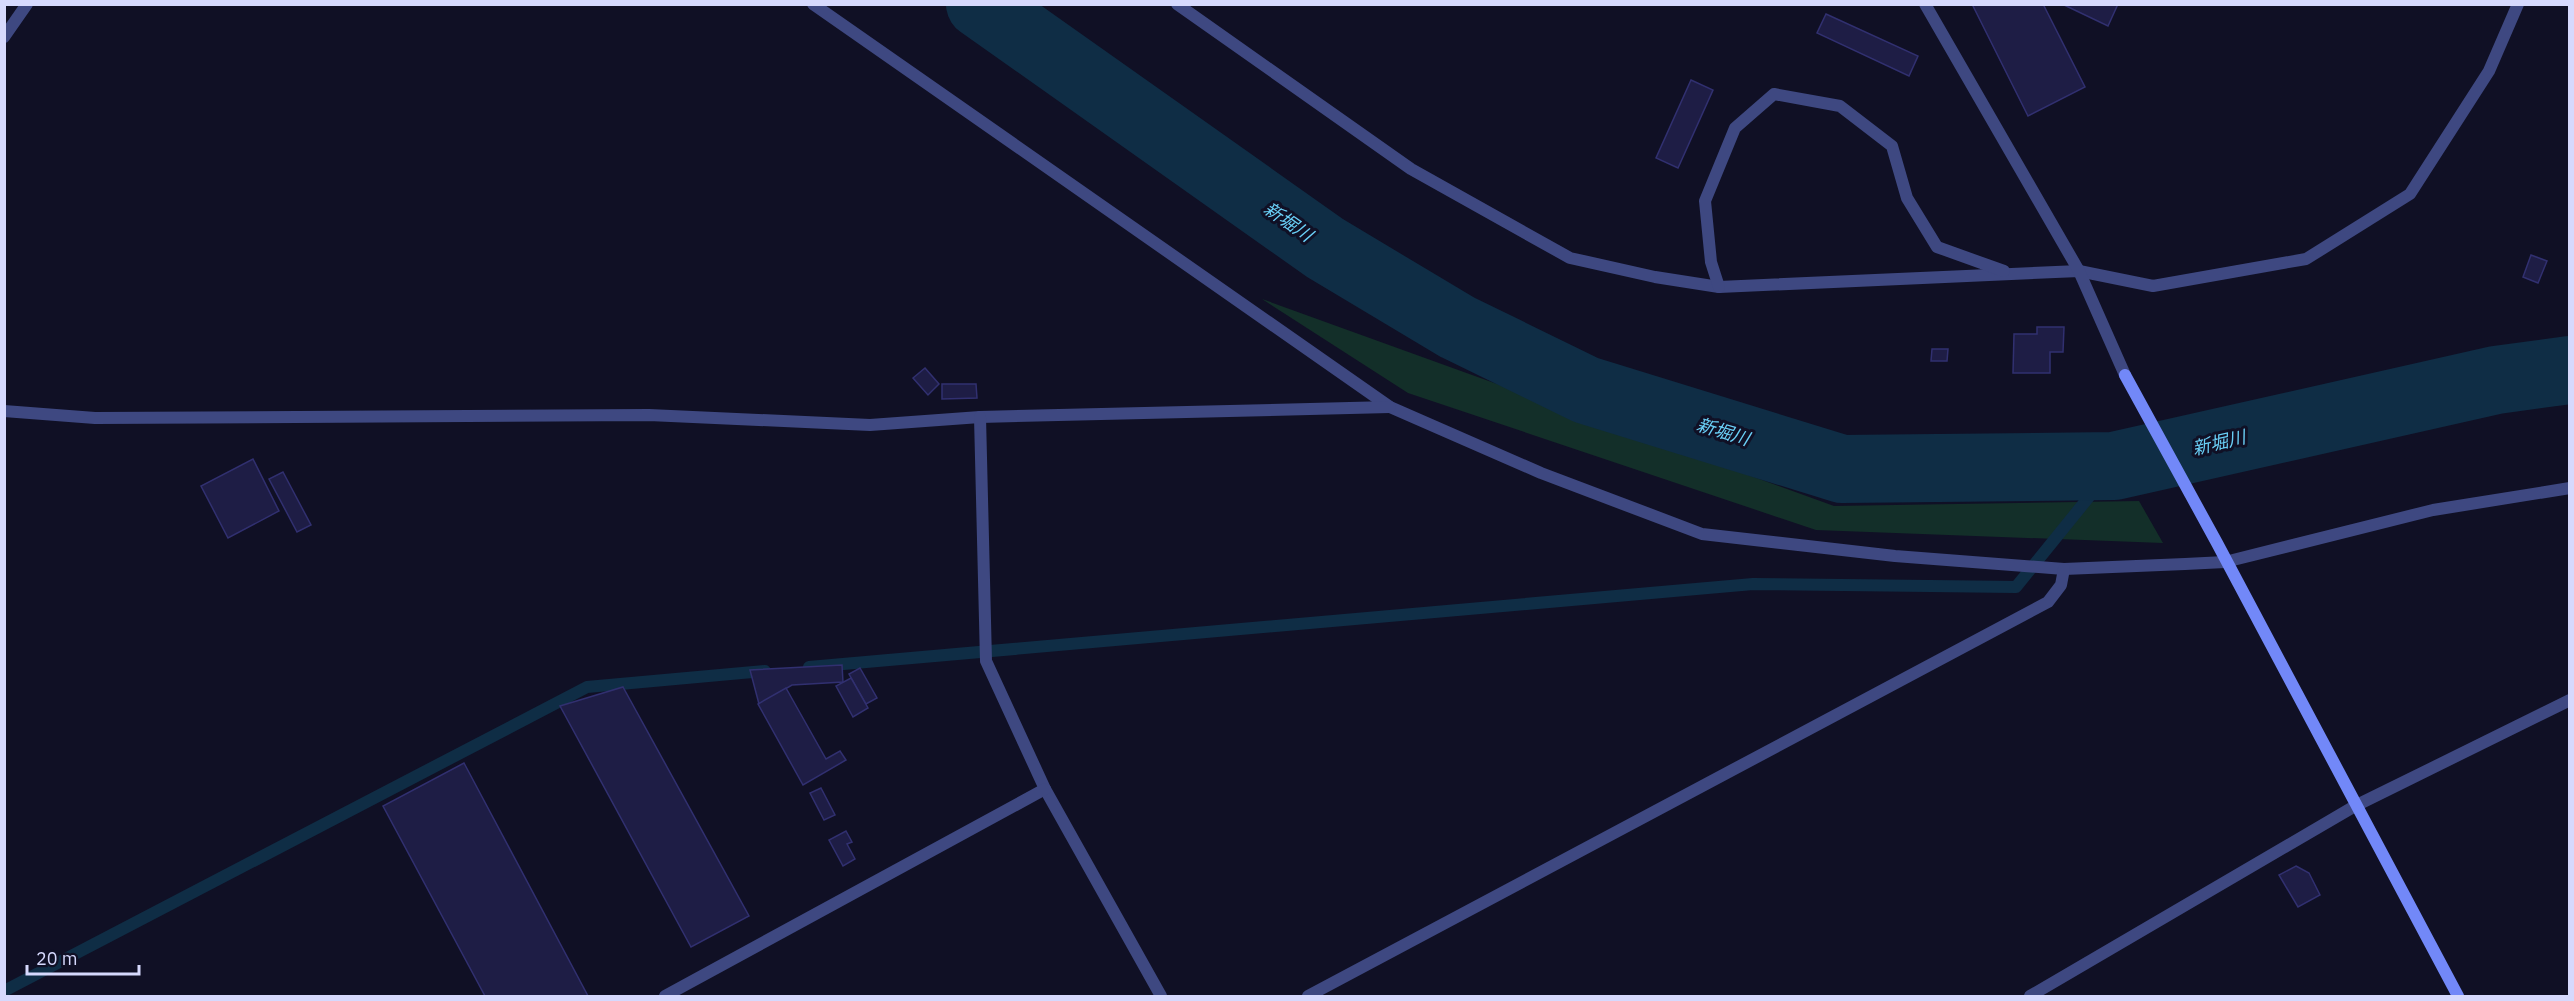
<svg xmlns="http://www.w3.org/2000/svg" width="2574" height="1001" viewBox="0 0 2574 1001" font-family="'IBM Plex Sans','Noto Sans JP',sans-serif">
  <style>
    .green { fill: #132f29 }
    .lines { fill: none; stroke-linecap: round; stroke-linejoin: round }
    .stream { stroke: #0f2d45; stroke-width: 12 }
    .river { stroke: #0f2d45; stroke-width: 68 }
    .building { fill: #1e1d45; stroke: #313070; stroke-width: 1.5 }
    .lane { stroke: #3e4881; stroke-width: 12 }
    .street { stroke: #3e4881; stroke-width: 12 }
    .secondary { stroke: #7288f8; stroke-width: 12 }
    .labels { text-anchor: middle; stroke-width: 6; stroke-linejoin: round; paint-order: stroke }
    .water-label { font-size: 18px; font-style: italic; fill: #6ad0f7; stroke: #101025 }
  </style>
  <rect width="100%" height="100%" fill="#101025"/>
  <path class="green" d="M1262 299 1834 506 2139 501 2163 543 1816 530 1408 393Z"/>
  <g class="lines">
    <g class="stream">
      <path d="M809 667 1753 584 2016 587 2114 466"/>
      <path d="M4 991 587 687 765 671"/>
    </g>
    <path class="river" d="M980 4 1325 248 1457 327 1586 390 1842 469 2114 466 2496 380 2570 370"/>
  </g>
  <g class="building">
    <path d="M1972 4H2043L2085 87 2028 116Z"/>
    <path d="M2062 4H2118L2108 26Z"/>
    <path d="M1826 14 1918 56 1909 76 1817 33Z"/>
    <path d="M1691 80 1713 90 1678 168 1656 158Z"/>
    <path d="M2531 255 2547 261 2538 283 2523 277Z"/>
    <path d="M2037 327H2064L2063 352H2050V373H2013L2014 334H2037Z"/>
    <path d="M1932 349H1948L1947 361H1931Z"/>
    <path d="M925 368 939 384 928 395 913 378Z"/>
    <path d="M942 384H976L977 398 942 399Z"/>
    <path d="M253 459 279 511 228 538 201 486Z"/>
    <path d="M283 472 311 525 297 532 269 479Z"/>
    <path d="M842 665 843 682 792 685 759 704 750 670Z"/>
    <path d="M860 668 877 698 866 704 849 674Z"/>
    <path d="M851 678 868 708 853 717 836 686Z"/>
    <path d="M623 687 749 916 691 947 560 706Z"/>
    <path d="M786 688 826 759 840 751 846 760 803 785 758 704Z"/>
    <path d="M464 763 588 996H485L383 806Z"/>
    <path d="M821 788 835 815 824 820 810 793Z"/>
    <path d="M846 831 852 842 847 844 855 859 843 866 829 840Z"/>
    <path d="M2296 866 2309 873 2320 895 2298 907 2279 875Z"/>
  </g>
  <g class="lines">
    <g class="lane">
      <path d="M1177 4 1411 169 1570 258 1655 277 1719 287 2079 271 2153 286 2306 259 2410 194 2489 71 2518 4"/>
      <path d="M1925 4 2079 271 2125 375"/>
      <path d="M1719 287 1711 262 1705 201 1735 128 1774 94 1840 106 1892 146 1907 198 1937 247 2004 271"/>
    </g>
    <g class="street">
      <path d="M813 4 1390 407 1541 473 1702 534 1895 556 2064 569 2185 564 2225 562 2433 510 2570 488"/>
      <path d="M4 37 27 4"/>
      <path d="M4 411 95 418 649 415 870 425 980 417 1390 407"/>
      <path d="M980 417 986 661 1045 789 1161 996"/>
      <path d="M665 996 1045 789"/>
      <path d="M1308 996 2048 602 2061 585 2064 569"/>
      <path d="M2030 996 2355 806 2570 700"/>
    </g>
    <path class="secondary" d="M2125 375 2217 543 2458 996"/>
  </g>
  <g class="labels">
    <g class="water-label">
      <text transform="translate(1288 222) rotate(35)" y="6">新堀川</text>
      <text transform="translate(1723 432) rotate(17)" y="6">新堀川</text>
      <text transform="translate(2219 443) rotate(-13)" y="6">新堀川</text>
    </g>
  </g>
  <rect width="2574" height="1001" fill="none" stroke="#d6d9fd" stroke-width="12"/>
  <path d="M27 965v9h112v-9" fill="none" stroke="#d6d9fd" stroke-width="3"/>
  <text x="36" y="965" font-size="18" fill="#d6d9fd" stroke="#101025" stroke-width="4.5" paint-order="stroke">20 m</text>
</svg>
